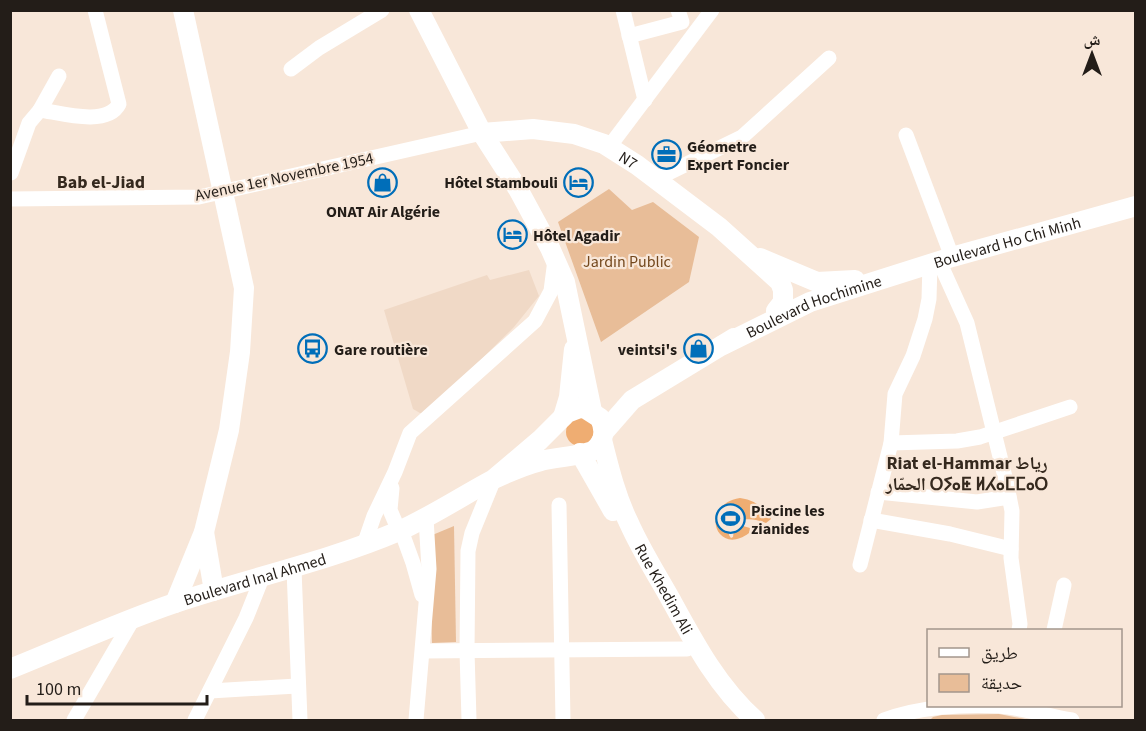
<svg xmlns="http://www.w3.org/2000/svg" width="1146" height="731" viewBox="0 0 1146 731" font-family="'Source Sans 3','Noto Naskh Arabic','Noto Sans Tifinagh',sans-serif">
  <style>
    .built { fill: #f0d9c6 }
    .green { fill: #e8bd98 }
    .water { fill: #efad72 }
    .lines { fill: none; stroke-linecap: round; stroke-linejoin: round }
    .minor { stroke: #fff; stroke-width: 15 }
    .major { stroke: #fff; stroke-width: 20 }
    .labels { text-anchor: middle; stroke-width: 4.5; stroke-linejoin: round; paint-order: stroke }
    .poi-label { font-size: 16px; font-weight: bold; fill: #231d18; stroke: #f8e7d9; text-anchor: start }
    .street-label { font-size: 16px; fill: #231d18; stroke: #f8e7d9 }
    .park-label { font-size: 16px; fill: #74481d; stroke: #f8e7d9 }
    .neighbourhood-label { font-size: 18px; font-weight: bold; fill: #35291e; stroke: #f8e7d9 }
  </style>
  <rect width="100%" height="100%" fill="#f8e7d9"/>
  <path class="built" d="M529 270 539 296 514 327 427 413H420L413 409 384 310 487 275 490 280Z"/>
  <g class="green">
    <path d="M609 189 632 210 653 202 699 237 689 282 601 342 558 222Z"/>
    <path d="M454 526 456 642 432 643 430 536Z"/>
    <path d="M999 714 1030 720H930L933 717 942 715Z"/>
  </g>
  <g class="water">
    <circle cx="580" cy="432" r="14"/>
    <path d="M740 498C755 500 763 507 771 519L766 523C751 518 743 517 730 527L729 535 731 538 733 537 734 530 743 526 750 528 749 533C716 558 698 505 740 498Z"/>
  </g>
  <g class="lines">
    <g class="minor">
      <path d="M623 10 645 100"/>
      <path d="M629 36 682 22 678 10"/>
      <path d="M291 69 319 48 382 10"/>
      <path d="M40 110C61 113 107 127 119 104L95 10"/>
      <path d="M906 135 952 257"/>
      <path d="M609 147 712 10"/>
      <path d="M11 173 29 123 40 110 59 76"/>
      <path d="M656 179 742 137 829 58"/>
      <path d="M10 199 199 197 482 133"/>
      <path d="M939 261 967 323 1006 481 1012 511 1011 558 1020 624 1019 630"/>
      <path d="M891 443 957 441 980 437 1070 407"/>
      <path d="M392 488 390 510 399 531"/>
      <path d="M878 492 977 502 1009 497"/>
      <path d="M559 505 563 720"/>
      <path d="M871 520 950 534 1011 549"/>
      <path d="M401 530 413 563 422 595"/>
      <path d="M364 545 374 516 395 472 410 433 535 321 551 291 555 260"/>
      <path d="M860 565 891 443 895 394 913 356 925 319 929 299 930 264"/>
      <path d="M294 569 300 720"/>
      <path d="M1054 630 1064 585"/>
      <path d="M423 651 687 649"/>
      <path d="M210 691 297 686"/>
      <path d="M74 720 133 619"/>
      <path d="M195 720 246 618 262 578"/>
      <path d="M416 720 429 569 426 518"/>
      <path d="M469 720 467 651 468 551 472 533 494 479"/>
      <path d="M884 720C918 707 963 704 999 706 1023 708 1048 716 1072 720"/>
    </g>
    <g class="major">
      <path d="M419 10 482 133 518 189 550 248 565 282 592 411"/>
      <path id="s1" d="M482 133 533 129 574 134 604 144 637 165 719 227 780 282 783 290V302L776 311"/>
      <path d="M760 258 817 282 855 280"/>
      <path id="s2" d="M723 345 810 302 952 257 1136 206"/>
      <path d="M563 417 569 397 574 349"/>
      <path d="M604 432 632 400 734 338"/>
      <path id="s3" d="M602 440C609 468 616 497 629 523 641 550 657 575 671 600 695 644 718 687 755 720"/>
      <path d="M580 453 613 511"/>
      <path d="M204 532 214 591"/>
      <path d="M175 603 204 532 229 430 240 352 244 288 183 10"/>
      <path id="s4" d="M10 669C65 647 119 622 175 603 249 578 326 562 399 531 432 516 462 496 494 479 509 472 525 465 541 461 554 457 584 456 594 450 605 442 605 429 600 418L586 409 580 408 567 413 540 440 494 479"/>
    </g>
  </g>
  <defs>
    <symbol id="office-ring" viewBox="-11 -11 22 22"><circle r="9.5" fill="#f8e7d9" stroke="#006eb9" stroke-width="1.5"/><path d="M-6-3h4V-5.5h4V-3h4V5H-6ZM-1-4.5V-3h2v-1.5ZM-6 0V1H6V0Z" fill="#006eb9"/></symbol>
    <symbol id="hotel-ring" viewBox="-11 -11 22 22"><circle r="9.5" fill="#f8e7d9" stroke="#006eb9" stroke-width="1.5"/><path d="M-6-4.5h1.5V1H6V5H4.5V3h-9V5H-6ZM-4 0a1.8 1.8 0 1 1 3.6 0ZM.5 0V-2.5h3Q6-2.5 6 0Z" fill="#006eb9"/></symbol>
    <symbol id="shop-ring" viewBox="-11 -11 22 22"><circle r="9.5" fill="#f8e7d9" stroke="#006eb9" stroke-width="1.5"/><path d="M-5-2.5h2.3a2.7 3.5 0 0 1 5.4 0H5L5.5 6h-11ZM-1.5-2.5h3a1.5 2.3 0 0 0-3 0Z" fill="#006eb9"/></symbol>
    <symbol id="bus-ring" viewBox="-11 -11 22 22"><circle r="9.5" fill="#f8e7d9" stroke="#006eb9" stroke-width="1.5"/><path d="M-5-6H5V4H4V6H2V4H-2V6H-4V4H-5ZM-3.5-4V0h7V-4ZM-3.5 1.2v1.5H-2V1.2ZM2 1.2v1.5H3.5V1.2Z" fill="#006eb9"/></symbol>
    <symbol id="stadium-ring" viewBox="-11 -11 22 22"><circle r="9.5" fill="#f8e7d9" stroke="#006eb9" stroke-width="1.5"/><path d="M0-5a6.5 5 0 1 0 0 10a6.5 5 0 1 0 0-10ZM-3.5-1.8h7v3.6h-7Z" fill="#006eb9"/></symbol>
  </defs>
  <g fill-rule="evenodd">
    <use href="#office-ring" x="650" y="138" width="33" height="33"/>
    <use href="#hotel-ring" x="562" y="166" width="33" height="33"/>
    <use href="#shop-ring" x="366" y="166" width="33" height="33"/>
    <use href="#hotel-ring" x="496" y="218" width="33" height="33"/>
    <use href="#bus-ring" x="296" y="332" width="33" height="33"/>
    <use href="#shop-ring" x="682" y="332" width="33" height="33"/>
    <use href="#stadium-ring" x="714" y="502" width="33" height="33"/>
  </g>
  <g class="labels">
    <g class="poi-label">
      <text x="687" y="152">Géometre<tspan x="687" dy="18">Expert Foncier</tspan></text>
      <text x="558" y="188" text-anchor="end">Hôtel Stambouli</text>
      <text x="383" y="217" text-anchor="middle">ONAT Air Algérie</text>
      <text x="533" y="241">Hôtel Agadir</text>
      <text x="334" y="355">Gare routière</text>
      <text x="677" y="355" text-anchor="end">veintsi's</text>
      <text x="751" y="516">Piscine les<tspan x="751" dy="18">zianides</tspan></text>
    </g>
    <g class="street-label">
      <text dy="6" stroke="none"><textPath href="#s1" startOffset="153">N7</textPath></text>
      <text transform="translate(284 176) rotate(-12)" y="6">Avenue 1er Novembre 1954</text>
      <text dy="6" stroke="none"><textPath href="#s2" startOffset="303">Boulevard Ho Chi Minh</textPath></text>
      <text dy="6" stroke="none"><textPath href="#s2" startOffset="99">Boulevard Hochimine</textPath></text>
      <text dy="6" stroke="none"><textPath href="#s4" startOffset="261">Boulevard Inal Ahmed</textPath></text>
      <text dy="6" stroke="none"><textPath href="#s3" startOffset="162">Rue Khedim Ali</textPath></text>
    </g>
    <g class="park-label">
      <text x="627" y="267">Jardin Public</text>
    </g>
    <g class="neighbourhood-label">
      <text x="101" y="188">Bab el-Jiad</text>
      <text x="967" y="469">Riat el-Hammar رياط<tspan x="967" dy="21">الحمّار ⵔⵢⴰⵟ ⵍⵃⴰⵎⵎⴰⵔ</tspan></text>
    </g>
  </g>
  <rect width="1146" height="731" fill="none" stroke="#231d18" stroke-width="24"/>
  <rect x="927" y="629" width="195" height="78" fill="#f8e7d9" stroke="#a3968c" stroke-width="1.5"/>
  <rect x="939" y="648" width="30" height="9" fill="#ffffff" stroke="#a3968c" stroke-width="1.5"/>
  <text x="981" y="659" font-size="18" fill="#231d18">طريق</text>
  <rect x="939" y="674" width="30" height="18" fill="#e8bd98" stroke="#a3968c" stroke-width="1.5"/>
  <text x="981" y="689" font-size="18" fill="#231d18">حديقة</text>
  <g transform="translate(1092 54)" stroke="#f8e7d9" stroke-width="4.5" paint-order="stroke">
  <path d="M0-4.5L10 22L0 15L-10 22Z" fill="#231d18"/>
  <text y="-9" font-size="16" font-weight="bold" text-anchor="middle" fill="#231d18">ش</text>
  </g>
  <path d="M27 695v9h180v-9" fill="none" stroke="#231d18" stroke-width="3"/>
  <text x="36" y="695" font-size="18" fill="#231d18" stroke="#f8e7d9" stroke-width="4.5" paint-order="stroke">100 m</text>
</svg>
